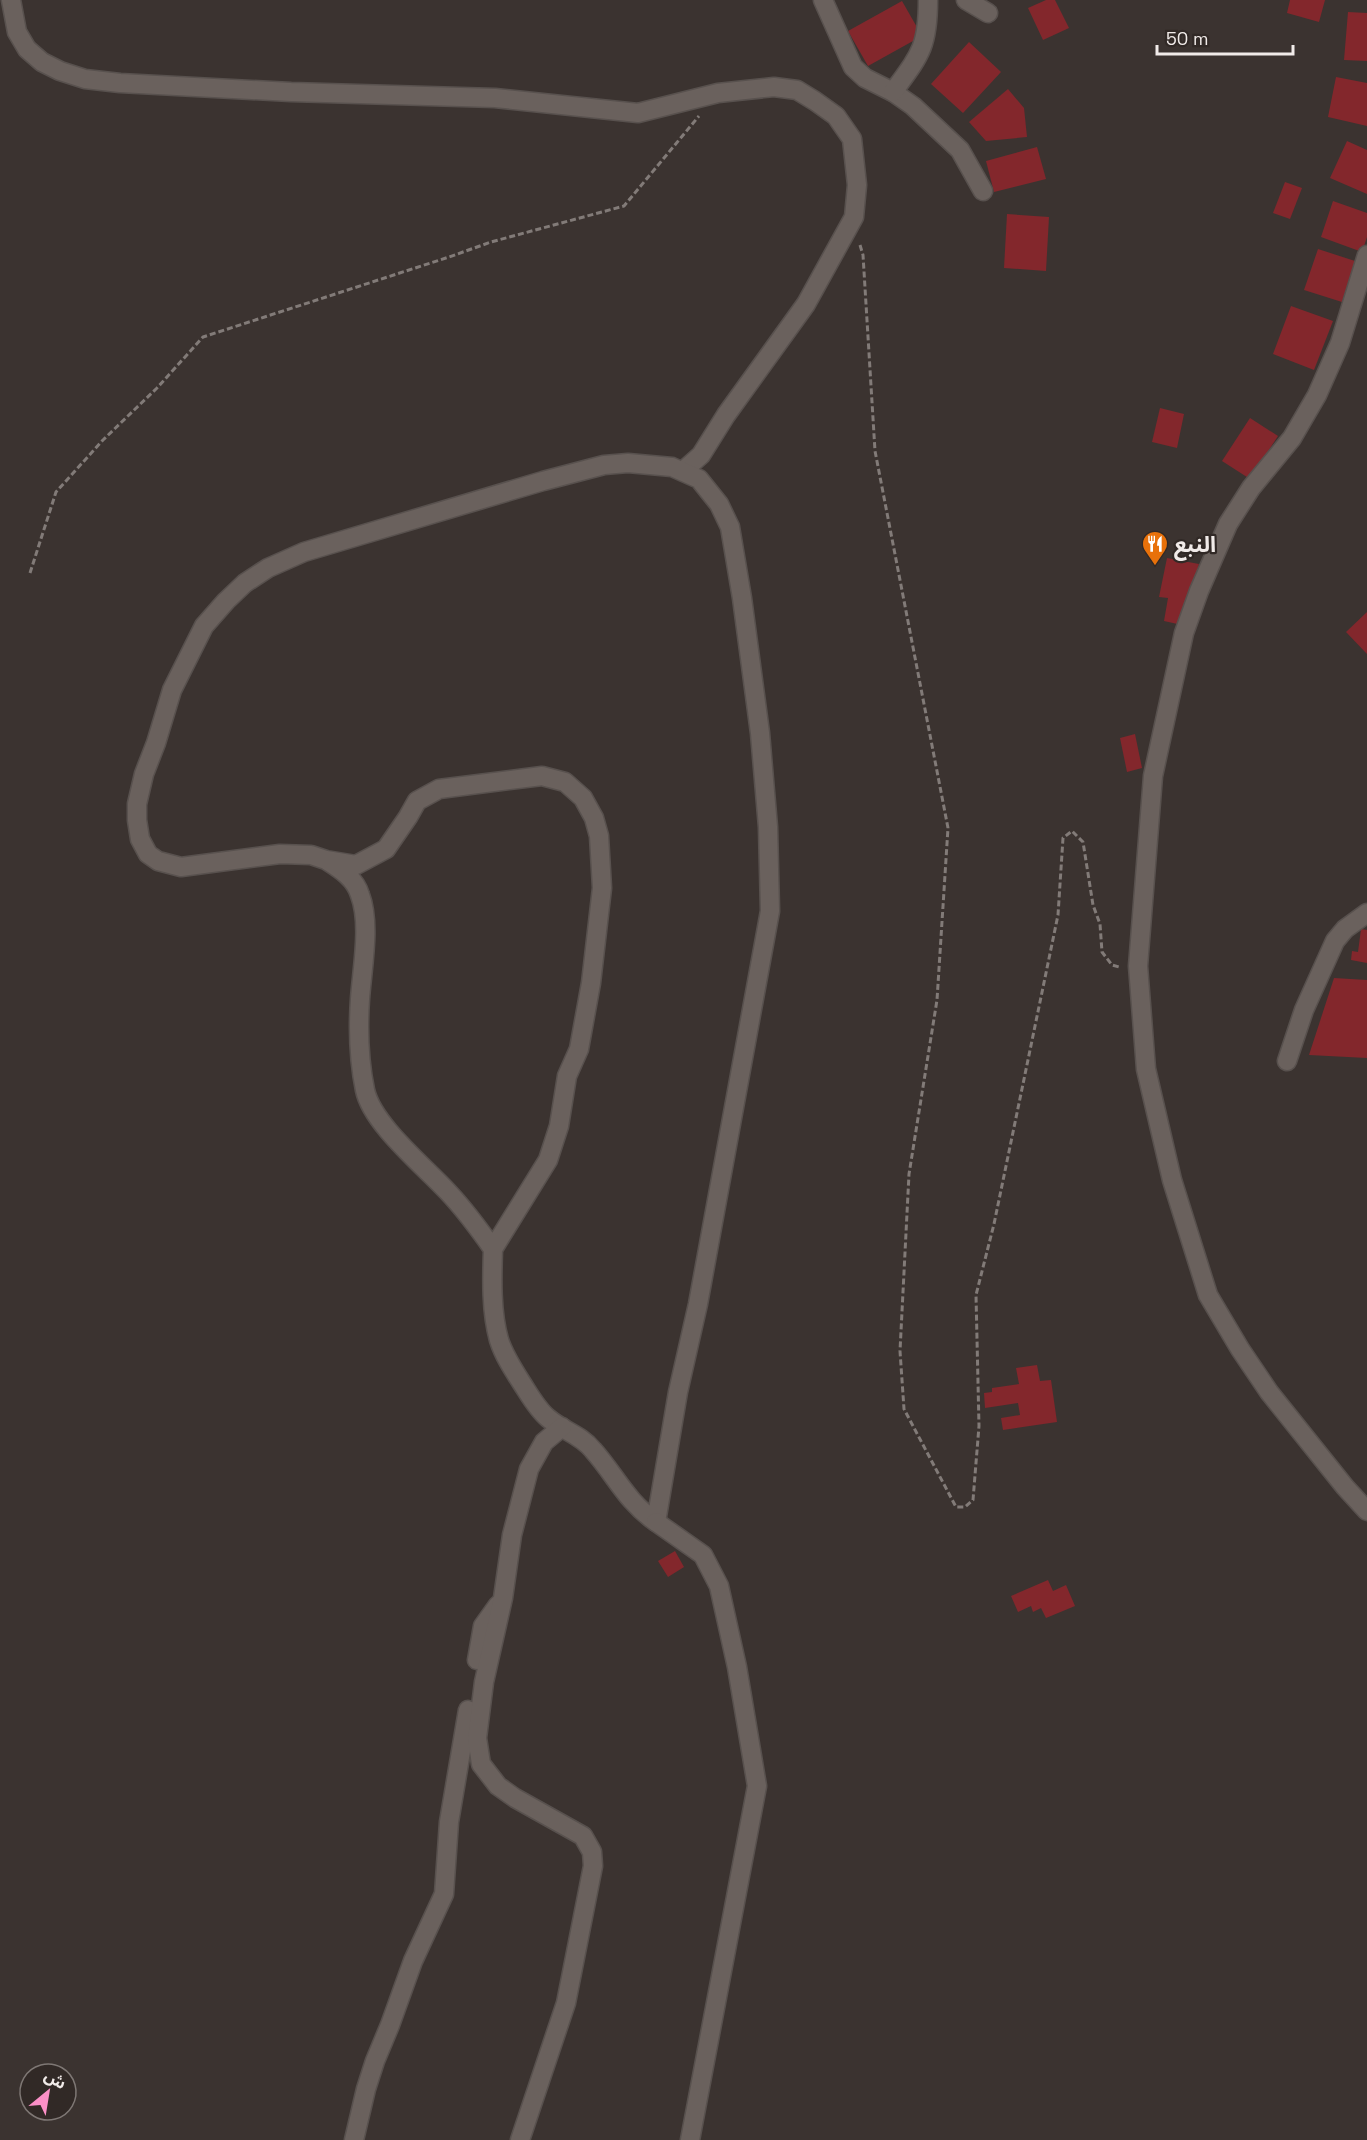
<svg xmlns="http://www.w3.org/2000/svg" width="1367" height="2140" viewBox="0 0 1367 2140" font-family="'Space Grotesk','Noto Sans Arabic',sans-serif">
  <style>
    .building { fill: #83272c }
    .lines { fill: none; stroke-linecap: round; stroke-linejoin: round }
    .street-casing { stroke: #58514e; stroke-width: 21 }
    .path { stroke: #827b78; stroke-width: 3; stroke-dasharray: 6 3; stroke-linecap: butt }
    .street { stroke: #6a615d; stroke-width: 18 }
    .labels { text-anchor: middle; stroke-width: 4.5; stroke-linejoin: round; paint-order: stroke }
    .poi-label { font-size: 22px; font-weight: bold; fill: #f1ebe9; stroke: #312926; text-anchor: start }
  </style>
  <rect width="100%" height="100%" fill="#3b3330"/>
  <g class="building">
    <path d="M1046 0H1055L1069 28 1043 40 1028 8Z"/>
    <path d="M1290 0H1325L1319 22 1287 13Z"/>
    <path d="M902 1 922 36 868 66 848 31Z"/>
    <path d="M1348 12 1367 13V61L1344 60Z"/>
    <path d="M969 42 1001 72 963 113 931 84Z"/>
    <path d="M1336 77 1367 83V126L1328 117Z"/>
    <path d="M1008 89 1024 108 1027 137 986 141 969 122Z"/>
    <path d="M1347 141 1367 150V194L1330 178Z"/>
    <path d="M1037 147 1046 179 994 192 986 161Z"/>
    <path d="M1285 182 1302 188 1290 219 1273 213Z"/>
    <path d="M1333 201 1367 213V237L1362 252 1321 237Z"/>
    <path d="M1007 214 1049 217 1046 271 1004 268Z"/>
    <path d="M1318 249 1355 261 1342 302 1304 290Z"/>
    <path d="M1291 306 1333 321 1314 370 1273 354Z"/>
    <path d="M1160 408 1184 414 1177 448 1152 442Z"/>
    <path d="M1250 418 1278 436 1250 479 1222 461Z"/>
    <path d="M1167 558 1199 564 1182 625 1164 621 1168 598 1159 597Z"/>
    <path d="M1367 612V654L1346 632Z"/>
    <path d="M1135 734 1142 768 1127 772 1120 738Z"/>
    <path d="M1361 929 1367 930V963L1351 960 1352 951 1358 952Z"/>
    <path d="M1334 978 1367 980V1058L1309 1055Z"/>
    <path d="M1037 1365 1040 1381 1051 1380 1057 1422 1003 1430 1001 1418 1020 1415 1018 1403 985 1408 984 1393 992 1392V1388L1019 1384 1016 1368Z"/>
    <path d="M675 1551 684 1567 668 1577 658 1561Z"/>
    <path d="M1048 1580 1053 1591 1066 1585 1075 1606 1046 1618 1041 1608 1033 1612 1031 1606 1018 1612 1011 1596Z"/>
  </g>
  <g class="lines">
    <defs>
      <g id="street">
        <path d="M11 0 17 32 27 49 42 62 60 71 85 79 120 83 291 92 495 98 638 113 718 93 774 87 797 90 815 101 836 116 852 139 857 185 854 217 806 304 726 415 701 455 683 471"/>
        <path d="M823 0 853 67 865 78 893 92 913 106 960 150 983 191"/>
        <path d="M966 0 988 13"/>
        <path d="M893 92C920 55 928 47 928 0"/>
        <path d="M1367 255 1340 343 1317 395 1292 438 1251 488 1228 524 1199 591 1184 633 1153 776 1138 966 1146 1069 1172 1180 1208 1295 1240 1349 1269 1392 1345 1487 1367 1511"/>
        <path d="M326 860C340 869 355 878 360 895 371 924 362 969 360 999 358 1029 359 1061 365 1090 372 1124 424 1166 448 1192 464 1209 479 1229 493 1249L548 1160 559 1126 567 1076 579 1049 591 983 602 888 599 836 594 818 583 798 565 782 542 776 439 789 417 801 408 817 386 849 356 865 326 860 311 855 280 854 181 867 158 861 148 854 140 839 137 820V804L144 774 156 743 172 690 204 626 226 601 245 583 268 568 304 552 543 481 604 465 628 463 672 467 699 479 719 504 730 527 742 598 760 733 768 827 770 911 698 1304 678 1392 656 1522C626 1501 616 1476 593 1450 580 1434 563 1431 548 1418 538 1410 530 1396 523 1385 514 1371 504 1356 499 1340 491 1312 492 1278 493 1249"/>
        <path d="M1287 1061 1304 1010 1335 941 1345 929 1367 913"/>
        <path d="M656 1522 703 1555 719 1586 737 1667 757 1786 690 2140"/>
        <path d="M477 1660 483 1626 498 1605"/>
        <path d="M354 2140 366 2089 375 2061 390 2025 413 1961 444 1894 449 1822 468 1710"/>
        <path d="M520 2140 566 2003 593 1866 592 1852 583 1836 515 1798 498 1786 481 1764 477 1738 484 1682 503 1598 512 1535 529 1469 544 1442 562 1427"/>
      </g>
    </defs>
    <use href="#street" class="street-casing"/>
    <g class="path">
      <path d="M860 245 863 255 875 451 948 828 937 1000 909 1174 900 1351 904 1409 956 1507H965L973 1500 979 1426 976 1295 994 1224 1058 915 1063 838 1072 831 1083 842 1093 905 1100 924 1102 952 1112 965 1119 967"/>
      <path d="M30 573 56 492 103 440 157 388 203 337 449 257 491 242 624 206 699 116"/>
    </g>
    <use href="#street" class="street"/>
  </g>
  <defs>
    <symbol id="restaurant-pin" viewBox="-11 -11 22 30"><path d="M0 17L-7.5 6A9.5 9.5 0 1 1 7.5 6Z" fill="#e8710a" stroke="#312926"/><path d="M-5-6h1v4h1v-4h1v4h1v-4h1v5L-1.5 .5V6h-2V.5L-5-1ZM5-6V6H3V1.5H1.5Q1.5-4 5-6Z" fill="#fff"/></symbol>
  </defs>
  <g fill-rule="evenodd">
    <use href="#restaurant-pin" x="1140" y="529" width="30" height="40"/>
  </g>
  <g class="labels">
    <g class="poi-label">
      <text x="1174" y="552">النبع</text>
    </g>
  </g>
  <g transform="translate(48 2092) rotate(30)"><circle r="28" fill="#312926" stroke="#7e7774" stroke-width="1.5"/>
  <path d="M0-4.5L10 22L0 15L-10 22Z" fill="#fb8fc6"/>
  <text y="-9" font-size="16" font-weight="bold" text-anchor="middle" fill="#f1ebe9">ش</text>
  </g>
  <path d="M1157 45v9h136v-9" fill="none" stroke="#f1ebe9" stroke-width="3"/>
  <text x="1166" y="45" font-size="18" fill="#f1ebe9" stroke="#312926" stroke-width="4.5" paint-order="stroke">50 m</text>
</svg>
